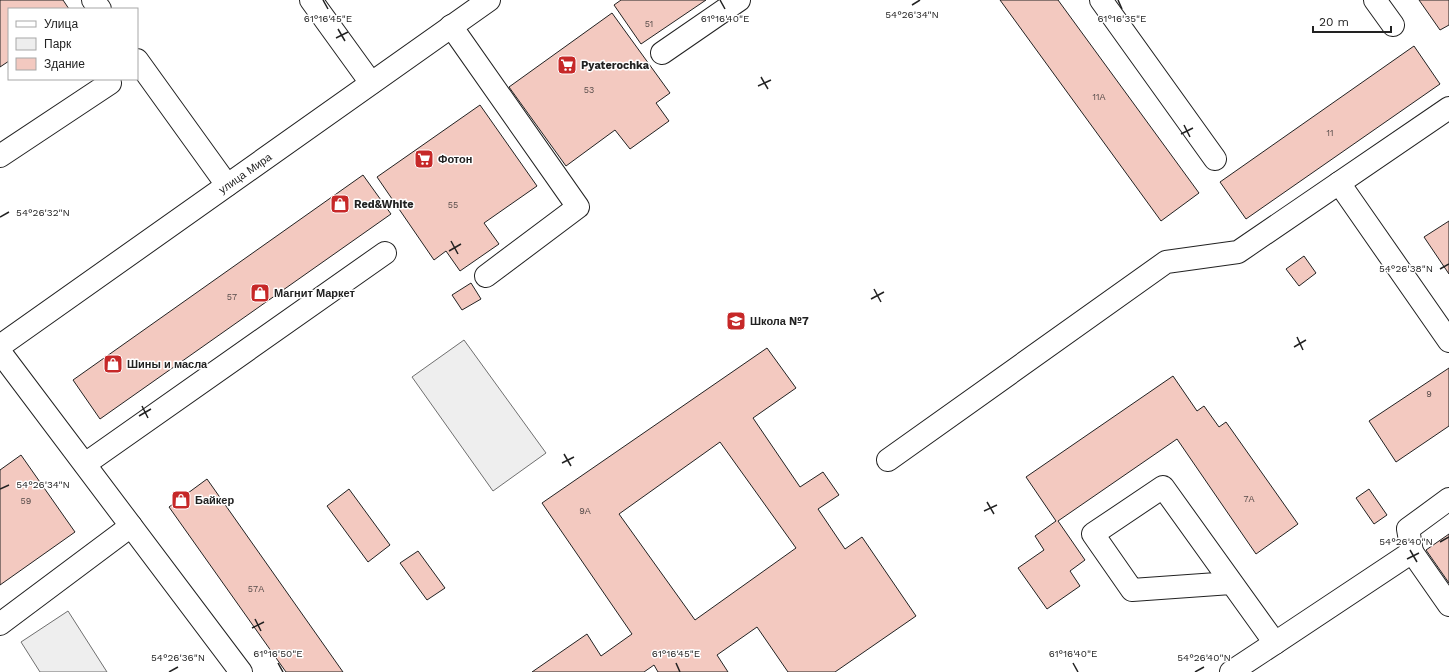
<svg xmlns="http://www.w3.org/2000/svg" width="1449" height="672" viewBox="0 0 1449 672" font-family="'Work Sans',sans-serif">
  <style>
    .green { fill: #eee; stroke: #6f6f6f }
    .building { fill: #f3c9c0; stroke: #222; fill-rule: evenodd }
    .lines { fill: none; stroke-linecap: round; stroke-linejoin: round }
    .minor-casing { stroke: #222; stroke-width: 24 }
    .minor { stroke: #fff; stroke-width: 22 }
    .ticks { fill: none; stroke: #222; stroke-width: 1.5 }
    .labels { text-anchor: middle; stroke-width: 3; stroke-linejoin: round; paint-order: stroke }
    .number-label { font-size: 9px; fill: #564c4a }
    .poi-label { font-size: 11px; font-weight: bold; fill: #222; stroke: #fff; text-anchor: start }
    .street-label { font-size: 11px; fill: #222; stroke: #fff }
    .ticks-label { font-size: 10px; text-anchor: middle; fill: #222; stroke: #fff; stroke-width: 3; stroke-linejoin: round; paint-order: stroke }
  </style>
  <rect width="100%" height="100%" fill="#fff"/>
  <g class="green">
    <path d="M464 340 546 453 493 491 412 377Z"/>
    <path d="M68 611 107 672H40L21 642Z"/>
  </g>
  <g class="building">
    <path d="M0 0H63L69 9H9V61L0 67Z"/>
    <path d="M621 0H706L641 44 614 5Z"/>
    <path d="M1000 0H1058L1199 193 1161 221Z"/>
    <path d="M1419 0H1449V25L1440 30Z"/>
    <path d="M612 13 670 93 656 103 669 121 630 149 615 130 566 166 509 87Z"/>
    <path d="M1414 46 1440 84 1246 219 1220 182Z"/>
    <path d="M480 105 537 186 484 223 499 244 460 271 446 251 434 260 377 177Z"/>
    <path d="M363 175 391 214 100 419 73 380Z"/>
    <path d="M1449 221V274L1424 237Z"/>
    <path d="M1304 256 1316 273 1299 286 1286 269Z"/>
    <path d="M471 283 481 299 462 310 452 295Z"/>
    <path d="M767 348 796 388 753 418 800 487 823 472 839 495 818 509 845 549 862 537 916 616 835 672H788L757 627 717 655 728 672H658L654 665 644 672H532L587 634 601 656 632 634 542 503ZM720 442 796 548 695 620 619 514Z"/>
    <path d="M1449 368V426L1396 462 1369 421Z"/>
    <path d="M1173 376 1197 411 1204 406 1219 427 1226 422 1298 524 1256 554 1177 439 1058 521 1085 560 1070 571 1080 586 1047 609 1018 568 1044 550 1035 536 1056 521 1026 477Z"/>
    <path d="M21 455 75 532 0 585V470Z"/>
    <path d="M207 479 343 672H286L169 507Z"/>
    <path d="M349 489 390 545 368 562 327 506Z"/>
    <path d="M1369 489 1387 515 1374 524 1356 498Z"/>
    <path d="M1449 534V583L1426 550Z"/>
    <path d="M418 551 445 588 427 600 400 563Z"/>
  </g>
  <g class="lines">
    <defs>
      <g id="minor">
        <path d="M93 0 100 9"/>
        <path d="M311 0 371 83"/>
        <path d="M1101 0 1215 159"/>
        <path d="M1375 0 1393 25"/>
        <path d="M451 26 578 207 486 276"/>
        <path d="M662 53 739 0"/>
        <path d="M137 60 227 185"/>
        <path d="M0 156 110 83"/>
        <path d="M1339 183 1449 341"/>
        <path d="M0 346 489 0"/>
        <path d="M0 352 241 672"/>
        <path d="M888 460 1166 262 1238 252 1449 108"/>
        <path d="M85 464 385 253"/>
        <path d="M1412 552 1408 529 1449 499"/>
        <path d="M1231 583 1132 590 1093 534 1163 487 1275 643 1412 552 1449 605"/>
        <path d="M0 624 131 526"/>
        <path d="M1231 672 1275 643"/>
      </g>
    </defs>
    <use href="#minor" class="minor-casing"/>
    <use href="#minor" class="minor"/>
  </g>
  <path class="ticks" d="M323 0 328 9M720 0 725 9M1118 0 1122 9M912 5 920 0M338 29 345 41M336 38 348 32M761 77 768 89M758 86 771 80M1184 125 1190 137M1181 134 1193 128M0 217 9 212M451 241 458 254M449 251 461 244M1440 269 1449 264M874 289 881 302M871 299 884 292M1297 337 1303 350M1294 347 1306 340M142 406 148 418M139 416 151 409M564 454 571 466M562 463 574 457M0 489 9 485M987 502 994 514M984 511 997 505M1440 542 1449 537M1410 550 1417 562M1407 559 1419 553M255 619 261 631M252 628 264 622M278 663 283 672M676 663 680 672M1073 663 1078 672M169 672 178 667M1195 672 1204 667"/>
  <defs>
    <symbol id="supermarket-square" viewBox="-11 -11 22 22"><rect x="-9" y="-9" width="18" height="18" rx="4" fill="#c62828" stroke="#fff"/><path d="M-6-5.5h2.5l.6 2H6L4.5 2H-2.5L-4.4-4H-6ZM-1.5 3.2a1.3 1.3 0 1 0 .1 0ZM3 3.2a1.3 1.3 0 1 0 .1 0Z" fill="#fff"/></symbol>
    <symbol id="shop-square" viewBox="-11 -11 22 22"><rect x="-9" y="-9" width="18" height="18" rx="4" fill="#c62828" stroke="#fff"/><path d="M-5-2.5h2.3a2.7 3.5 0 0 1 5.4 0H5L5.5 6h-11ZM-1.5-2.5h3a1.5 2.3 0 0 0-3 0Z" fill="#fff"/></symbol>
    <symbol id="school-square" viewBox="-11 -11 22 22"><rect x="-9" y="-9" width="18" height="18" rx="4" fill="#c62828" stroke="#fff"/><path d="M0-5L7-2L0 1L-7-2ZM-4 1L0 2.5L4 1V4Q0 6-4 4Z" fill="#fff"/></symbol>
  </defs>
  <g fill-rule="evenodd">
    <use href="#supermarket-square" x="556" y="54" width="22" height="22"/>
    <use href="#supermarket-square" x="413" y="148" width="22" height="22"/>
    <use href="#shop-square" x="329" y="193" width="22" height="22"/>
    <use href="#shop-square" x="249" y="282" width="22" height="22"/>
    <use href="#school-square" x="725" y="310" width="22" height="22"/>
    <use href="#shop-square" x="102" y="353" width="22" height="22"/>
    <use href="#shop-square" x="170" y="489" width="22" height="22"/>
  </g>
  <g class="labels">
    <g class="number-label">
      <text x="649" y="27">51</text>
      <text x="589" y="93">53</text>
      <text x="1099" y="100">11А</text>
      <text x="1330" y="136">11</text>
      <text x="453" y="208">55</text>
      <text x="232" y="300">57</text>
      <text x="1429" y="397">9</text>
      <text x="1249" y="502">7А</text>
      <text x="26" y="504">59</text>
      <text x="585" y="514">9А</text>
      <text x="256" y="592">57А</text>
    </g>
    <g class="poi-label">
      <text x="581" y="69">Pyaterochka</text>
      <text x="438" y="163">Фотон</text>
      <text x="354" y="208">Red&amp;White</text>
      <text x="274" y="297">Магнит Маркет</text>
      <text x="750" y="325">Школа №7</text>
      <text x="127" y="368">Шины и масла</text>
      <text x="195" y="504">Байкер</text>
    </g>
    <g class="street-label">
      <text transform="translate(245 173) rotate(-35)" y="4">улица Мира</text>
    </g>
  </g>
  <g class="ticks-label">
    <text x="912" y="18">54°26'34"N</text>
    <text x="328" y="22">61°16'45"E</text>
    <text x="725" y="22">61°16'40"E</text>
    <text x="1122" y="22">61°16'35"E</text>
    <text x="43" y="216">54°26'32"N</text>
    <text x="1406" y="272">54°26'38"N</text>
    <text x="43" y="488">54°26'34"N</text>
    <text x="1406" y="545">54°26'40"N</text>
    <text x="278" y="657">61°16'50"E</text>
    <text x="676" y="657">61°16'45"E</text>
    <text x="1073" y="657">61°16'40"E</text>
    <text x="178" y="661">54°26'36"N</text>
    <text x="1204" y="661">54°26'40"N</text>
  </g>
  <rect x="8" y="8" width="130" height="72" fill="#ffffff" stroke="#a7a7a7"/>
  <rect x="16" y="21" width="20" height="6" fill="#ffffff" stroke="#a7a7a7"/>
  <text x="44" y="28" font-size="12" fill="#222222">Улица</text>
  <rect x="16" y="38" width="20" height="12" fill="#eeeeee" stroke="#a7a7a7"/>
  <text x="44" y="48" font-size="12" fill="#222222">Парк</text>
  <rect x="16" y="58" width="20" height="12" fill="#f3c9c0" stroke="#a7a7a7"/>
  <text x="44" y="68" font-size="12" fill="#222222">Здание</text>
  <path d="M1313 26v6h78v-6" fill="none" stroke="#222222" stroke-width="2"/>
  <text x="1319" y="26" font-size="12" fill="#222222" stroke="#ffffff" stroke-width="3" paint-order="stroke">20 m</text>
</svg>
